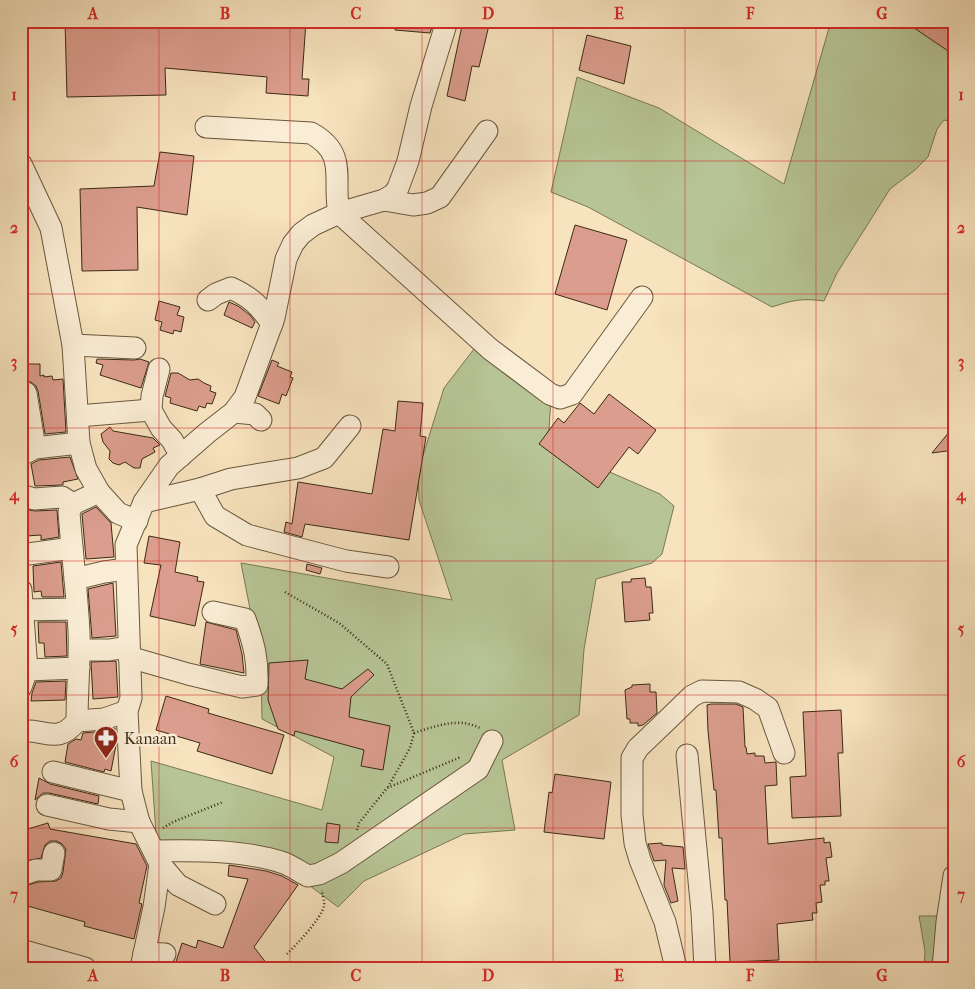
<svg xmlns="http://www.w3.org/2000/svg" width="975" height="989" viewBox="0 0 975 989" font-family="'IM FELL French Canon',serif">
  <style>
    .green { fill: #b7c596; stroke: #787855 }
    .building { fill: #db9d8d; stroke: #3a2a14 }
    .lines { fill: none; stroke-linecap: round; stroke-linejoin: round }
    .minor-casing { stroke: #69583e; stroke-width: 23 }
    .path { stroke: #3a2a14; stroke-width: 2.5; stroke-dasharray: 1 2.5; stroke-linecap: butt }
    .minor { stroke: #faedd5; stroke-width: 21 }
    .grid { fill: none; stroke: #d62828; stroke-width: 1; stroke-opacity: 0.55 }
    .labels { text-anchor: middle; stroke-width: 5; stroke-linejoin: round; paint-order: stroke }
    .poi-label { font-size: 16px; fill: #3a2a14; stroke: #faedd5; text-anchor: start }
    .neatline { fill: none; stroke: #d62828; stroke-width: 2 }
    .grid-label { font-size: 16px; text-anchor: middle; font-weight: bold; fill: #d62828 }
  </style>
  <rect width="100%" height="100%" fill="#f7e3be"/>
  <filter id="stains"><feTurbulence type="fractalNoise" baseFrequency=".004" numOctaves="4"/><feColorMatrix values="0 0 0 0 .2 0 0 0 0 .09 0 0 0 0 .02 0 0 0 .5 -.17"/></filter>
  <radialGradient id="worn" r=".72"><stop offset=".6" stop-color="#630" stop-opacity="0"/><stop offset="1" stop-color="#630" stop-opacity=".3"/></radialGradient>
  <g class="green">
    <path d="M831 21H912L954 52V122L944 120 937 129 928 157 915 170 890 189 837 273 824 301C802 298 793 300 772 307L588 207 551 192 577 77 659 108 784 184Z"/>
    <path d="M474 349 551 398 548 445 660 494 674 506 662 554 652 563 596 579 584 649 579 715 502 760 515 830 464 834 364 881 338 907 289 870 157 848 151 761 322 810 334 757 262 719 261 665 241 563 452 600 419 500 418 472 444 388Z"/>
    <path d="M954 865V968H924L925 951 919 916H943L947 870Z"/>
  </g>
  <g class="building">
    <path d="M65 21H306L302 79H309L308 96 266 93 267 77 165 68 166 95 67 97Z"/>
    <path d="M395 21H434L430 33 395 30Z"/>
    <path d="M463 21H490L479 67 472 66 465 101 447 96Z"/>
    <path d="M904 21H954V55Z"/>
    <path d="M587 35 631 46 624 84 579 70Z"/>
    <path d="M160 152 194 156 187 215 137 207 138 270 82 271 80 189 154 186Z"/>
    <path d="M575 225 627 240 607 310 555 294Z"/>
    <path d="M159 301 180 307 177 315 184 317 181 332 174 330 173 334 160 330 162 322 155 320Z"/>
    <path d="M229 302 238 306 250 315 255 322 252 328 224 315Z"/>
    <path d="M97 359 134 360 140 359 149 362 141 388 100 375 103 365 96 363Z"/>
    <path d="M272 360 279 363 277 366 292 372 290 377 293 378 286 396 282 394 279 404 258 396Z"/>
    <path d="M21 364H40V376L44 375V377L52 376 53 380 63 379 66 432 45 434 38 391 36 386 31 382H21Z"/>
    <path d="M171 373H178L190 380 198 379 204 383 211 386 210 391 216 393 212 404 207 403 205 408 199 406 197 411 170 403 171 398 165 396Z"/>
    <path d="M609 394 656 430 638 454 629 447 598 488 539 444 558 418 564 423 580 403 594 414Z"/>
    <path d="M398 401 423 403 420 436 426 437 409 540 305 524 302 537 284 532 286 522 292 524 298 482 372 494 383 429 395 431Z"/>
    <path d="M954 426V450L932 453Z"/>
    <path d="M110 427 113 431 153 438 160 445 153 448 155 452 142 459 140 468H134L125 462 119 465 113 463 109 459 110 451 103 442 101 434Z"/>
    <path d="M70 457 78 479 63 482V485L35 486 31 464 39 460Z"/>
    <path d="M96 507 111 523 114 557 86 559 82 514Z"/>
    <path d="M24 509 35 511 57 510 59 537 41 540V535L26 536Z"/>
    <path d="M149 536 180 542 175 572 198 577 197 581 204 582 195 626 150 616 161 565 144 563Z"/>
    <path d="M61 562 64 597H42L41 591 34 592 33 566Z"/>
    <path d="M307 564 322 568 320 574 306 570Z"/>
    <path d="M645 578 646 587H651L653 613H649L650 620 625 622 622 582H631V579Z"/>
    <path d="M113 583 116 636 92 638 88 589Z"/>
    <path d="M38 622H66L67 656 45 657 44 643H39Z"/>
    <path d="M206 622 236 630 242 654 244 673 200 664Z"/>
    <path d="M308 660 305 679 342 689 368 669 374 675 351 697 349 717 390 726 383 770 361 766 364 750 295 731 294 736 278 729 268 700 269 663Z"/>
    <path d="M116 661 118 697 93 699 91 662Z"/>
    <path d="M66 681 65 700 31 701 32 693 36 682Z"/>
    <path d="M650 684V692H656L657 713 643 725 638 726V723H630V719H627L625 690 632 687V685Z"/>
    <path d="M166 696 209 709 208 713 284 735 272 774 197 751 200 743 156 730Z"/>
    <path d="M711 704H736L743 707 745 747H746L747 754 755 753V756H764L765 763 776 762 777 785 765 786 768 844 824 838V843L830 842 832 857 826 858 829 881H825V885H820L822 902 816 903 817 913H812L813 920 777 924 779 960 730 962 727 900H725L722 838H719L716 790H714L708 731 707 705Z"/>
    <path d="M841 710 843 753H838L841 816 792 818 790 777 806 776 803 712Z"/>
    <path d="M115 728 116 745 111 771 105 769 104 772 65 762 68 744 76 739 81 740 83 733 105 731Z"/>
    <path d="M555 774 611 782 604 839 544 832 549 792 552 793Z"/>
    <path d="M39 778 50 784 99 796 98 804 49 793H43L35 800Z"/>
    <path d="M48 823 50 829 136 844 147 866 139 903 142 904 134 939 84 926 85 922 24 905 26 899 21 898V887L38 882 56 881 61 878 63 872 66 849 62 844 57 841H50L45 845 41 858 21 862V831Z"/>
    <path d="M327 823 340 825 338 843 325 842Z"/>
    <path d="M662 843V845L683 847 685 869 672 868 678 901 671 903 664 885 666 860 654 861 648 844Z"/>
    <path d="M229 865 266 871 282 876 298 885 254 947 270 968H174L182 943 196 948 198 940 223 948 248 879 228 876Z"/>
  </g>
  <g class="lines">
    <defs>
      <g id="minor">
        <path d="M206 127 311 133C349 154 332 180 339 213L490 349 550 394 560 398 572 394 642 297"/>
        <path d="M21 164 51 228 73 345 79 443 86 469 99 492 118 513 137 521"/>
        <path d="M384 200 413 205 427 203 440 197 487 131"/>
        <path d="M208 300 216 294 231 288C252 298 259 305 272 324"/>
        <path d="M73 345 135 348"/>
        <path d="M159 369 152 396 151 410 161 428 172 440 181 456"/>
        <path d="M26 393 35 448"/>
        <path d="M234 412 255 414 261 420"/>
        <path d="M78 416 151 410"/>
        <path d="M21 455 35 448 79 443"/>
        <path d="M200 489 215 516 247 535 346 561 388 567"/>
        <path d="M21 495 34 499 62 497 73 504"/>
        <path d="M144 502 200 489 231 479 298 468 324 458 350 426"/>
        <path d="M21 555 72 548"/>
        <path d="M75 579 104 572 126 569"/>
        <path d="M21 590 27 670 21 687"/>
        <path d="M23 610 77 609"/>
        <path d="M80 650H109L128 647"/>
        <path d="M129 657 188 674 242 687 257 685C258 659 254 644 245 619L213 612"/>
        <path d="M27 670 79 668"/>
        <path d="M77 721 104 719 127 711"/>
        <path d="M21 731C47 729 57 745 77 721 77 691 80 662 79 632 77 592 72 552 69 512L73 504 99 492"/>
        <path d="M687 755 702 912 705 968"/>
        <path d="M53 772 131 791"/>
        <path d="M47 805 109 819 139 822"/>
        <path d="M154 851C195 850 246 850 284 863 292 866 300 872 308 876L319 874 341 863 478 769 492 741"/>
        <path d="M160 864 178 885 215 904"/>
        <path d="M21 875 36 870H51L54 853"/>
        <path d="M21 950 85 968"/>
        <path d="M144 953 165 954"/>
        <path d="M141 968 154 907 160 864 139 822 131 791 127 711 131 698 126 545 144 502 169 466 207 433 234 412 245 397 274 318 286 259 293 244 301 234 313 225 339 213 384 200 394 194 398 188 408 161 421 106 447 21"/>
        <path d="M676 968 665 922 640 860 635 843 632 815V758L638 748 661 726 692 696 702 691 739 692 755 699 768 708 784 753"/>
        <path d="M943 968 947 922 954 876"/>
      </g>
    </defs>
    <use href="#minor" class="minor-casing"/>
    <g class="path">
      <path d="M285 592 339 623 387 664 414 733 410 748 388 787"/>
      <path d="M414 733C436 726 458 717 480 728"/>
      <path d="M163 828 173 822 223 802"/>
      <path d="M357 830 359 823 387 788 461 757"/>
      <path d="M287 954C297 944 321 919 324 906 325 902 322 895 322 890"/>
    </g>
    <use href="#minor" class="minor"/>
  </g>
  <path class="grid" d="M159 21V968M290 21V968M422 21V968M553 21V968M685 21V968M816 21V968M21 161H954M21 294H954M21 428H954M21 561H954M21 695H954M21 828H954"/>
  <defs>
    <symbol id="pharmacy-pin" viewBox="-11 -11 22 30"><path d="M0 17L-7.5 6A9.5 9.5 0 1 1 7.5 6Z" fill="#8f2418" stroke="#faedd5"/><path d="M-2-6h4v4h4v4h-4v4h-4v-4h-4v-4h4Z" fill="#fff"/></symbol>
  </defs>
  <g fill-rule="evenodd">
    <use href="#pharmacy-pin" x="92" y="724" width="28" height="38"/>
  </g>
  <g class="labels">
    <g class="poi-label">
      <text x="124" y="744">Kanaan</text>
    </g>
  </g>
  <rect width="975" height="989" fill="none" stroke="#f7e3be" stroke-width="55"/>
  <rect x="28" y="28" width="920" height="934" class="neatline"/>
  <g class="grid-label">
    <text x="93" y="19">A</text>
    <text x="225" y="19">B</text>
    <text x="356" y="19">C</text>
    <text x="488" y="19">D</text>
    <text x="619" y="19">E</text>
    <text x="750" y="19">F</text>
    <text x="882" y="19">G</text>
    <text x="14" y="100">1</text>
    <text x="961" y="100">1</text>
    <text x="14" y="233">2</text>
    <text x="961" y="233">2</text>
    <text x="14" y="367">3</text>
    <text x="961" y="367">3</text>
    <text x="14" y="500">4</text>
    <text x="961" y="500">4</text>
    <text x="14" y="634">5</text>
    <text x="961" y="634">5</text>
    <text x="14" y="767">6</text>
    <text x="961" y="767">6</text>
    <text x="14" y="900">7</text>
    <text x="961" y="900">7</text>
    <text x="93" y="981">A</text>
    <text x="225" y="981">B</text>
    <text x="356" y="981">C</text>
    <text x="488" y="981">D</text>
    <text x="619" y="981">E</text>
    <text x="750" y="981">F</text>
    <text x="882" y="981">G</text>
  </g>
  <rect width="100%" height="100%" filter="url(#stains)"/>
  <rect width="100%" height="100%" fill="url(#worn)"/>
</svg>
